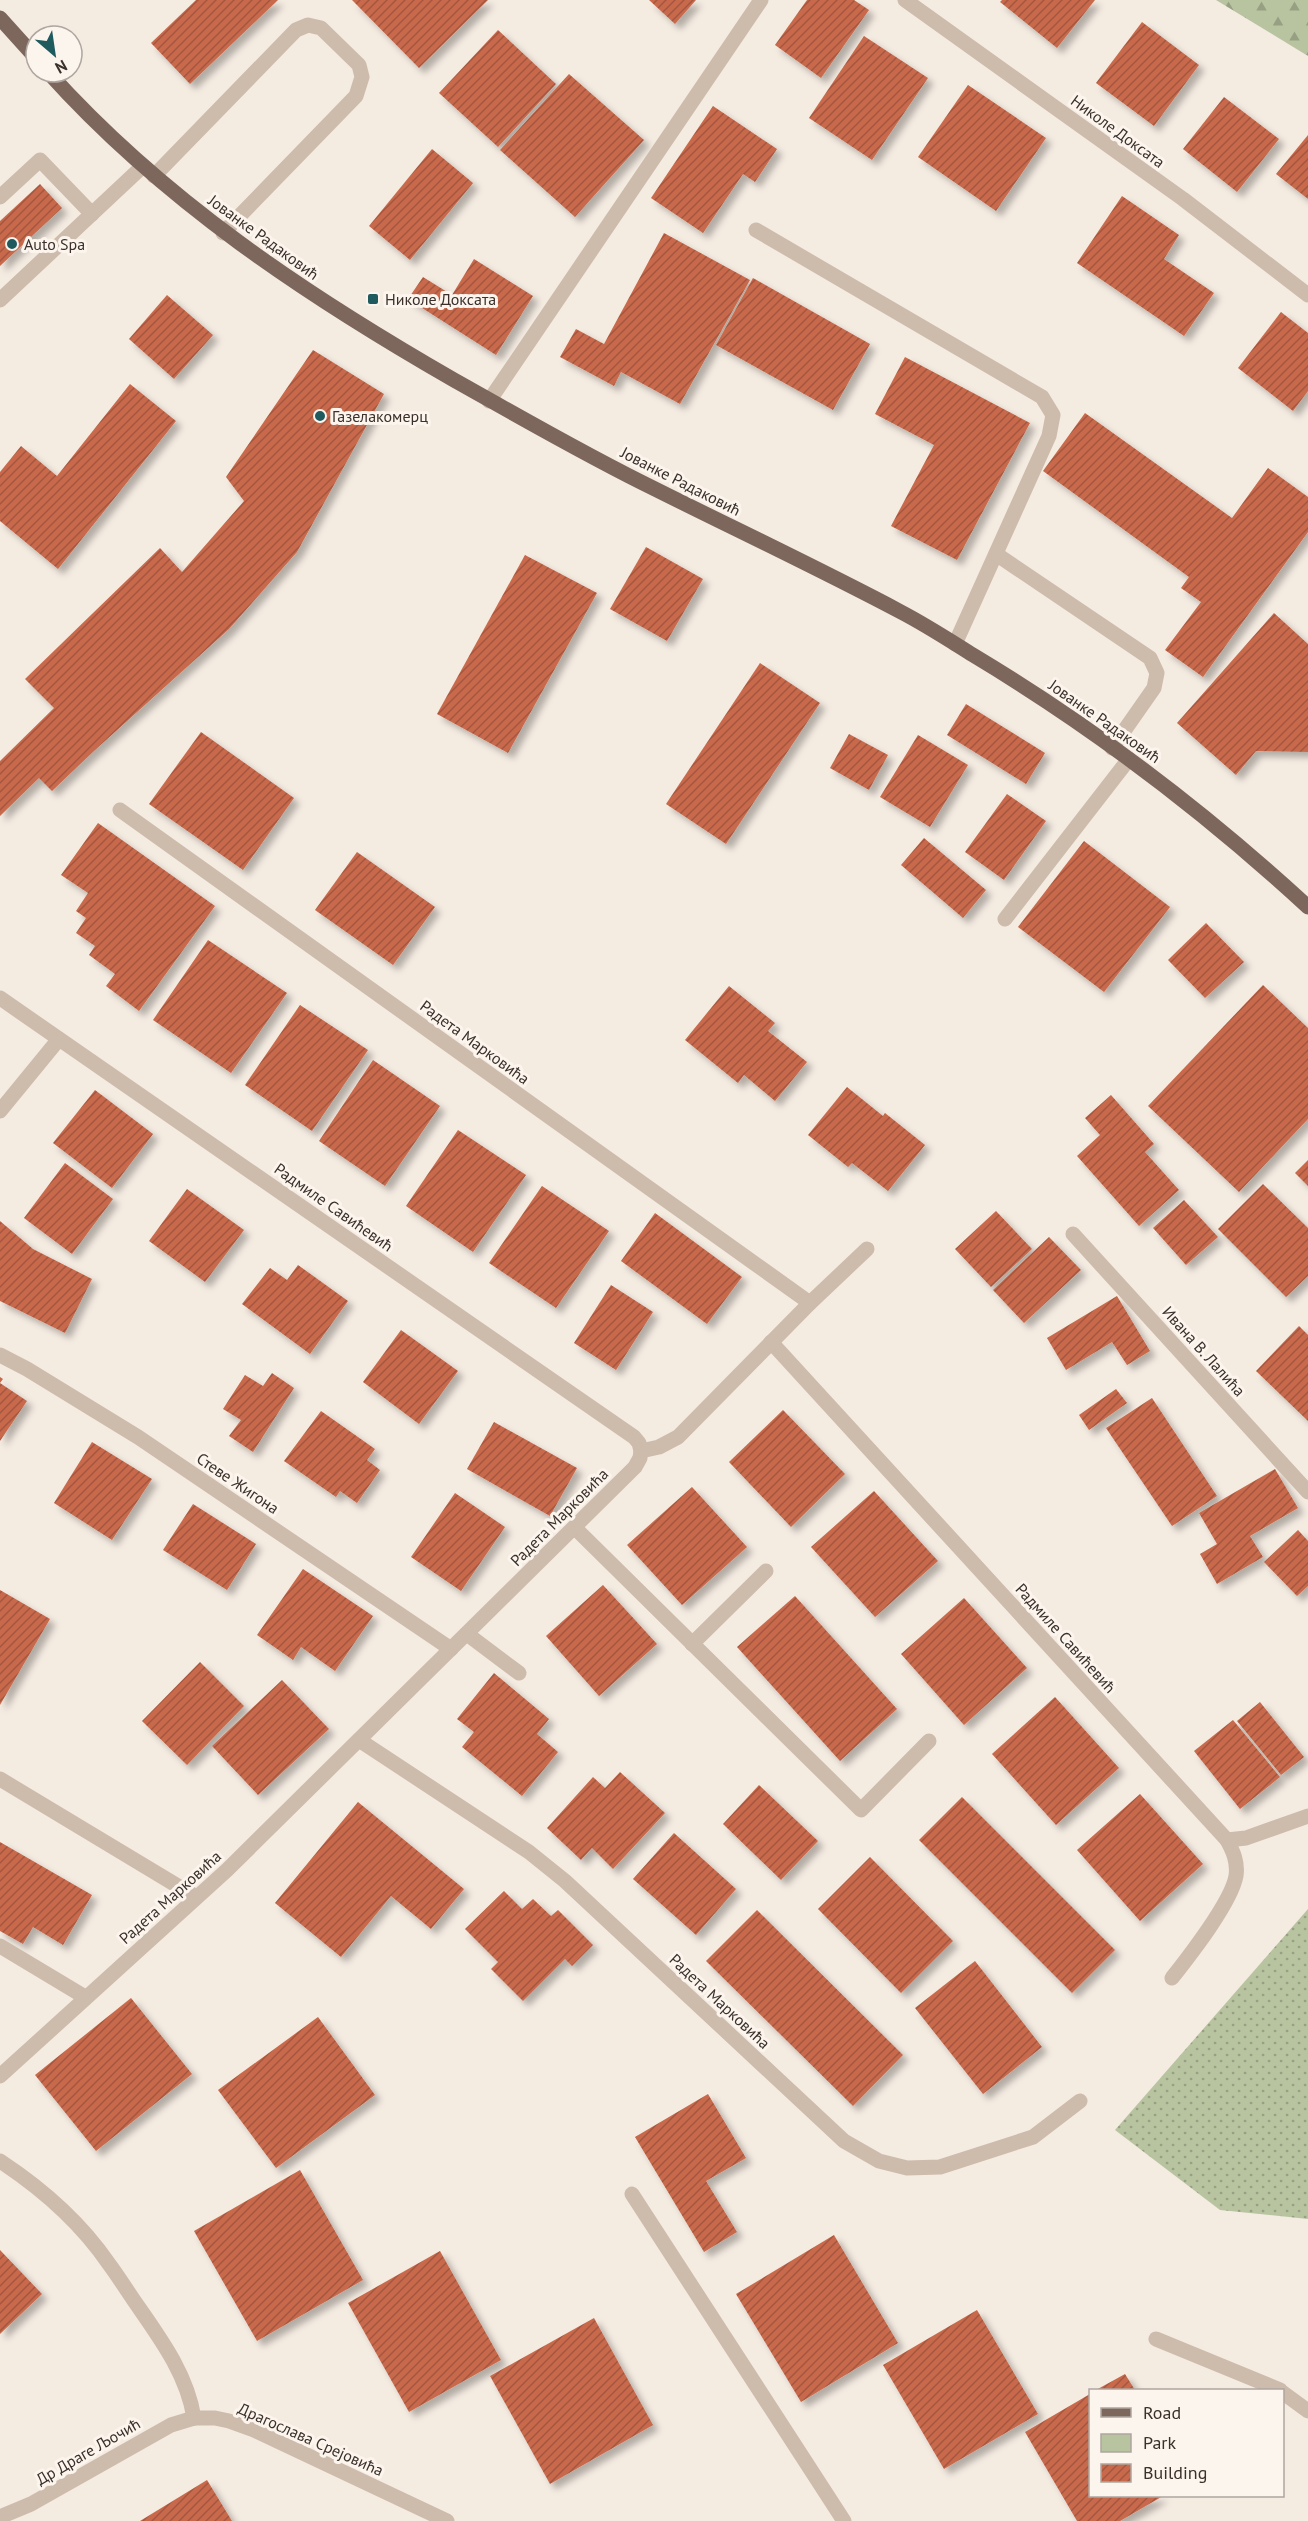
<svg xmlns="http://www.w3.org/2000/svg" width="1308" height="2521" viewBox="0 0 1308 2521" font-family="'PT Sans',sans-serif">
  <style>
    .green { fill: url(#green-dots) }
    .forest { fill: url(#forest-firs) }
    .building { fill: url(#building-hatch); filter: url(#shadow) }
    .lines { fill: none; stroke-linecap: round; stroke-linejoin: round }
    .minor { stroke: #cdbbac; stroke-width: 15 }
    .major { stroke: #7d675c; stroke-width: 15 }
    .poi-dot { fill: #1f5a5e; stroke: #fbf5ee; stroke-width: 2 }
    .labels { text-anchor: middle; stroke-width: 6; stroke-linejoin: round; paint-order: stroke }
    .street-label { font-size: 16px; fill: #3b302b; stroke: #fbf5ee }
    .poi-label { font-size: 16px; fill: #3b302b; stroke: #fbf5ee; text-anchor: start }
  </style>
  <defs>
    <pattern id="green-dots" width="8" height="8" patternUnits="userSpaceOnUse" patternTransform="scale(1.5)"><rect width="8" height="8" fill="#b8c4a0"/><path d="M2 2h.1M6 6h.1" fill="none" stroke="#97a083" stroke-width="1.8" stroke-linecap="round"/></pattern>
    <pattern id="forest-firs" width="22" height="20" patternUnits="userSpaceOnUse" patternTransform="scale(1.5)"><rect width="22" height="20" fill="#b8c4a0"/><path d="M5 1l3.5 6h-7zM16 11l3.5 6h-7z" fill="#97a083"/></pattern>
    <pattern id="building-hatch" width="6" height="6" patternUnits="userSpaceOnUse" patternTransform="scale(1.5)"><rect width="6" height="6" fill="#c8694b"/><path d="M-1 1l2-2M0 6l6-6M5 7l2-2" fill="none" stroke="#a4573f"/></pattern>
    <filter id="shadow"><feDropShadow dx="5.5" dy="5.5" stdDeviation="3" flood-color="#0004"/></filter>
  </defs>
  <rect width="100%" height="100%" fill="#f4ebe1"/>
  <path class="green" d="M1308 1909V2219L1220 2210 1115 2130Z"/>
  <path class="forest" d="M1216 0H1308V56Z"/>
  <g class="building">
    <path d="M196 0H278L190 84 151 43Z"/>
    <path d="M352 0H488L419 68Z"/>
    <path d="M649 0H696L675 24Z"/>
    <path d="M807 0H854L869 10 821 78 775 45Z"/>
    <path d="M1002 0H1095L1057 48 1000 2Z"/>
    <path d="M1142 22 1199 65 1154 126 1096 83Z"/>
    <path d="M498 30 556 84 498 147 439 93Z"/>
    <path d="M864 36 928 78 872 160 809 118Z"/>
    <path d="M569 74 644 140 575 217 500 150Z"/>
    <path d="M968 85 1046 138 996 211 918 157Z"/>
    <path d="M1224 97 1279 139 1237 192 1183 149Z"/>
    <path d="M713 106 777 149 755 182 743 174 703 233 651 198Z"/>
    <path d="M1308 135V199L1276 174Z"/>
    <path d="M432 149 473 183 410 260 369 226Z"/>
    <path d="M40 184 62 208 0 266V221Z"/>
    <path d="M1122 196 1179 235 1164 259 1214 293 1184 336 1077 263Z"/>
    <path d="M664 233 750 280 680 404 621 372 614 386 560 357 576 329 604 344Z"/>
    <path d="M474 259 533 296 496 355 408 299 423 277 452 295Z"/>
    <path d="M753 278 870 344 833 410 716 345Z"/>
    <path d="M167 295 213 335 174 379 129 339Z"/>
    <path d="M1281 312 1308 333V391L1293 411 1238 368Z"/>
    <path d="M313 350 384 394 297 552 229 629 95 750 52 791 39 778 0 816V761L54 708 25 679 160 548 182 572 244 501 226 477Z"/>
    <path d="M905 357 1030 423 957 560 891 526 934 445 875 414Z"/>
    <path d="M130 384 176 421 58 569 0 521V472L21 446 57 476Z"/>
    <path d="M1085 413 1232 518 1268 468 1308 497V532L1203 677 1165 650 1201 602 1181 588 1189 577 1043 471Z"/>
    <path d="M646 547 703 579 667 641 610 609Z"/>
    <path d="M525 555 597 593 508 753 437 714Z"/>
    <path d="M1274 613 1308 644V752L1256 751 1236 775 1177 723Z"/>
    <path d="M760 663 820 703 726 844 666 804Z"/>
    <path d="M966 704 1045 753 1026 784 947 735Z"/>
    <path d="M201 732 294 798 243 870 149 804Z"/>
    <path d="M849 734 888 755 869 790 830 768Z"/>
    <path d="M918 735 968 765 930 827 880 797Z"/>
    <path d="M1007 794 1046 821 1004 880 965 852Z"/>
    <path d="M98 823 215 906 139 1011 106 986 115 974 89 955 95 946 76 933 86 918 76 911 88 893 61 875Z"/>
    <path d="M924 838 986 890 963 918 901 865Z"/>
    <path d="M1084 841 1170 907 1104 992 1018 927Z"/>
    <path d="M357 852 435 907 393 965 315 910Z"/>
    <path d="M1206 923 1244 962 1205 998 1168 960Z"/>
    <path d="M208 940 287 993 231 1073 153 1020Z"/>
    <path d="M1263 985 1308 1028V1119L1239 1192 1148 1106Z"/>
    <path d="M729 986 775 1023 768 1031 807 1062 775 1101 744 1075 738 1083 685 1040Z"/>
    <path d="M300 1005 368 1050 312 1131 245 1085Z"/>
    <path d="M373 1060 440 1106 385 1186 319 1141Z"/>
    <path d="M847 1087 883 1116 885 1113 925 1145 888 1191 852 1163 848 1167 808 1135Z"/>
    <path d="M95 1090 153 1134 112 1188 53 1143Z"/>
    <path d="M1111 1095 1154 1144 1145 1152 1179 1190 1139 1226 1077 1156 1100 1135 1085 1118Z"/>
    <path d="M458 1130 526 1175 473 1252 406 1206Z"/>
    <path d="M1308 1160V1186L1295 1173Z"/>
    <path d="M65 1163 113 1199 72 1254 24 1218Z"/>
    <path d="M1263 1184 1308 1228V1276L1286 1297 1218 1229Z"/>
    <path d="M542 1186 609 1231 556 1308 489 1263Z"/>
    <path d="M187 1189 244 1230 205 1282 149 1241Z"/>
    <path d="M1184 1200 1218 1237 1186 1265 1153 1228Z"/>
    <path d="M996 1211 1032 1249 991 1287 955 1249Z"/>
    <path d="M655 1213 742 1277 707 1324 621 1261Z"/>
    <path d="M0 1221 33 1249 92 1279 65 1333 0 1301Z"/>
    <path d="M1049 1237 1081 1270 1024 1323 993 1290Z"/>
    <path d="M298 1265 348 1301 310 1354 242 1304 270 1268 287 1280Z"/>
    <path d="M611 1285 653 1312 616 1370 574 1343Z"/>
    <path d="M1117 1296 1150 1351 1127 1365 1112 1342 1066 1370 1047 1338Z"/>
    <path d="M1299 1326 1308 1335V1421L1256 1371Z"/>
    <path d="M401 1330 458 1371 419 1424 363 1382Z"/>
    <path d="M272 1373 294 1388 253 1452 229 1436 241 1420 223 1409 245 1375 263 1386Z"/>
    <path d="M0 1377 3 1379 0 1383 27 1401 0 1441Z"/>
    <path d="M1116 1389 1127 1403 1089 1430 1079 1415Z"/>
    <path d="M1152 1398 1217 1496 1172 1526 1106 1428Z"/>
    <path d="M783 1410 845 1474 791 1527 729 1462Z"/>
    <path d="M321 1411 375 1449 367 1460 380 1470 357 1503 340 1491 336 1497 284 1461Z"/>
    <path d="M494 1422 577 1468 550 1516 467 1469Z"/>
    <path d="M92 1442 152 1479 112 1540 54 1503Z"/>
    <path d="M1275 1469 1298 1508 1250 1536 1263 1557 1217 1584 1200 1554 1217 1544 1199 1513Z"/>
    <path d="M692 1487 747 1547 682 1605 627 1545Z"/>
    <path d="M874 1491 938 1561 875 1617 811 1547Z"/>
    <path d="M455 1493 505 1527 461 1591 411 1557Z"/>
    <path d="M193 1504 256 1544 227 1590 163 1550Z"/>
    <path d="M1298 1530 1308 1541V1586L1297 1596 1264 1562Z"/>
    <path d="M303 1569 373 1616 335 1671 301 1647 293 1660 257 1635Z"/>
    <path d="M603 1585 657 1644 599 1696 546 1636Z"/>
    <path d="M0 1590 50 1619 0 1705Z"/>
    <path d="M795 1596 897 1709 840 1761 737 1647Z"/>
    <path d="M964 1598 1027 1668 964 1725 901 1654Z"/>
    <path d="M200 1662 244 1706 187 1765 142 1721Z"/>
    <path d="M494 1673 549 1719 537 1734 558 1752 522 1796 462 1747 474 1732 457 1719Z"/>
    <path d="M282 1680 329 1729 258 1795 212 1746Z"/>
    <path d="M1055 1697 1119 1768 1056 1825 992 1754Z"/>
    <path d="M1260 1702 1304 1757 1281 1775 1237 1721Z"/>
    <path d="M1233 1720 1280 1777 1240 1809 1194 1751Z"/>
    <path d="M620 1772 665 1813 613 1869 592 1848 581 1860 547 1828 593 1777 605 1788Z"/>
    <path d="M759 1785 818 1841 781 1880 723 1824Z"/>
    <path d="M1140 1794 1203 1864 1140 1921 1077 1850Z"/>
    <path d="M962 1797 1115 1950 1072 1993 919 1840Z"/>
    <path d="M358 1802 464 1889 431 1929 391 1896 341 1957 275 1903Z"/>
    <path d="M674 1833 736 1889 696 1935 633 1879Z"/>
    <path d="M0 1842 92 1895 63 1945 33 1927 23 1944 0 1931Z"/>
    <path d="M870 1857 953 1941 901 1993 818 1909Z"/>
    <path d="M504 1891 522 1909 533 1899 551 1916 558 1910 593 1945 572 1966 565 1959 523 2001 491 1969 498 1962 465 1929Z"/>
    <path d="M757 1910 903 2055 853 2106 706 1961Z"/>
    <path d="M975 1961 1042 2047 983 2094 915 2008Z"/>
    <path d="M131 1998 192 2074 96 2151 35 2075Z"/>
    <path d="M318 2017 375 2095 276 2168 218 2090Z"/>
    <path d="M708 2094 746 2158 706 2181 737 2232 704 2252 635 2137Z"/>
    <path d="M300 2170 363 2280 257 2341 194 2231Z"/>
    <path d="M834 2235 898 2343 801 2402 736 2294Z"/>
    <path d="M0 2250 42 2294 0 2334Z"/>
    <path d="M440 2251 501 2360 409 2412 348 2303Z"/>
    <path d="M977 2310 1038 2414 944 2469 883 2365Z"/>
    <path d="M594 2318 653 2425 550 2484 490 2376Z"/>
    <path d="M1125 2374 1135 2390H1096Z"/>
    <path d="M1090 2394V2496H1163L1120 2521H1077L1025 2432Z"/>
    <path d="M207 2480 232 2521H140Z"/>
  </g>
  <g class="lines">
    <g class="minor">
      <path d="M905 0 1183 199 1308 295"/>
      <path d="M154 176 296 30 308 25 321 28 359 65 362 77 356 96 223 233"/>
      <path d="M0 197 40 160 92 214"/>
      <path d="M756 230 1042 397 1053 415 1049 436 955 644"/>
      <path d="M0 300 143 166"/>
      <path d="M489 401 761 0"/>
      <path d="M996 554 1150 658 1157 673 1154 688 1112 748"/>
      <path d="M120 810 810 1303"/>
      <path d="M1005 919 1129 759"/>
      <path d="M0 998 634 1437 639 1443 641 1451"/>
      <path d="M0 1111 59 1039"/>
      <path d="M1073 1234 1308 1492"/>
      <path d="M771 1342 1227 1840C1233 1851 1238 1862 1236 1876 1231 1903 1190 1955 1172 1978"/>
      <path d="M0 1355 27 1369 138 1437 451 1649"/>
      <path d="M575 1528 861 1810 929 1741"/>
      <path d="M467 1634 519 1673"/>
      <path d="M692 1644 766 1571"/>
      <path d="M359 1740 529 1852 565 1881 844 2141 879 2161 907 2168 940 2167 1033 2137 1080 2101"/>
      <path d="M0 1779 196 1897"/>
      <path d="M1227 1840 1246 1838 1308 1816"/>
      <path d="M0 1946 85 1997"/>
      <path d="M0 2076 227 1870 635 1467 640 1458 641 1451 659 1447 678 1437 810 1303 867 1249"/>
      <path d="M0 2161C41 2188 81 2223 109 2264 118 2276 126 2289 135 2302 160 2338 187 2374 194 2418"/>
      <path d="M632 2194 844 2521"/>
      <path d="M1156 2339 1280 2390"/>
      <path d="M1282 2392 1308 2411"/>
      <path d="M0 2517 31 2504 171 2425 194 2418H215L229 2421 254 2430 447 2521"/>
    </g>
    <g class="major">
      <path d="M0 18 36 58"/>
      <path d="M48 72C163 200 306 295 454 380 520 417 587 456 655 489 737 530 820 569 901 612 926 625 949 640 973 655 1093 727 1205 812 1308 907"/>
    </g>
  </g>
  <g class="poi-dot">
    <circle cx="12" cy="244" r="6"/>
    <rect x="367" y="293" width="12" height="12" rx="3"/>
    <circle cx="320" cy="416" r="6"/>
  </g>
  <g class="labels">
    <g class="street-label">
      <text transform="translate(1118 131) rotate(36)" y="6">Николе Доксата</text>
      <text transform="translate(264 237) rotate(36)" y="6">Јованке Радаковић</text>
      <text transform="translate(681 481) rotate(27)" y="6">Јованке Радаковић</text>
      <text transform="translate(1105 721) rotate(35)" y="6">Јованке Радаковић</text>
      <text transform="translate(475 1042) rotate(36)" y="6">Радета Марковића</text>
      <text transform="translate(334 1207) rotate(35)" y="6">Радмиле Савићевић</text>
      <text transform="translate(1204 1351) rotate(48)" y="6">Ивана В. Лалића</text>
      <text transform="translate(238 1483) rotate(34)" y="6">Стеве Жигона</text>
      <text transform="translate(559 1517) rotate(-45)" y="6">Радета Марковића</text>
      <text transform="translate(1066 1638) rotate(48)" y="6">Радмиле Савићевић</text>
      <text transform="translate(170 1897) rotate(-42)" y="6">Радета Марковића</text>
      <text transform="translate(720 2001) rotate(43)" y="6">Радета Марковића</text>
      <text transform="translate(311 2439) rotate(24)" y="6">Драгослава Срејовића</text>
      <text transform="translate(88 2451) rotate(-30)" y="6">Др Драге Љочић</text>
    </g>
    <g class="poi-label">
      <text x="24" y="250">Auto Spa</text>
      <text x="385" y="305">Николе Доксата</text>
      <text x="332" y="422">Газелакомерц</text>
    </g>
  </g>
  <rect x="1089" y="2389" width="195" height="108" fill="#fbf5ee" stroke="#aea6a0" stroke-width="1.5"/>
  <rect x="1101" y="2408" width="30" height="9" fill="#7d675c" stroke="#aea6a0" stroke-width="1.5"/>
  <text x="1143" y="2419" font-size="18" fill="#3b302b">Road</text>
  <rect x="1101" y="2434" width="30" height="18" fill="#b8c4a0" stroke="#aea6a0" stroke-width="1.5"/>
  <text x="1143" y="2449" font-size="18" fill="#3b302b">Park</text>
  <rect x="1101" y="2464" width="30" height="18" fill="url(#building-hatch)" stroke="#aea6a0" stroke-width="1.5"/>
  <text x="1143" y="2479" font-size="18" fill="#3b302b">Building</text>
  <g transform="translate(54 54) rotate(151)"><circle r="28" fill="#fbf5ee" stroke="#aea6a0" stroke-width="1.5"/>
  <path d="M0-4.5L10 22L0 15L-10 22Z" fill="#1f5a5e"/>
  <text y="-9" font-size="16" font-weight="bold" text-anchor="middle" fill="#3b302b">N</text>
  </g>
</svg>
